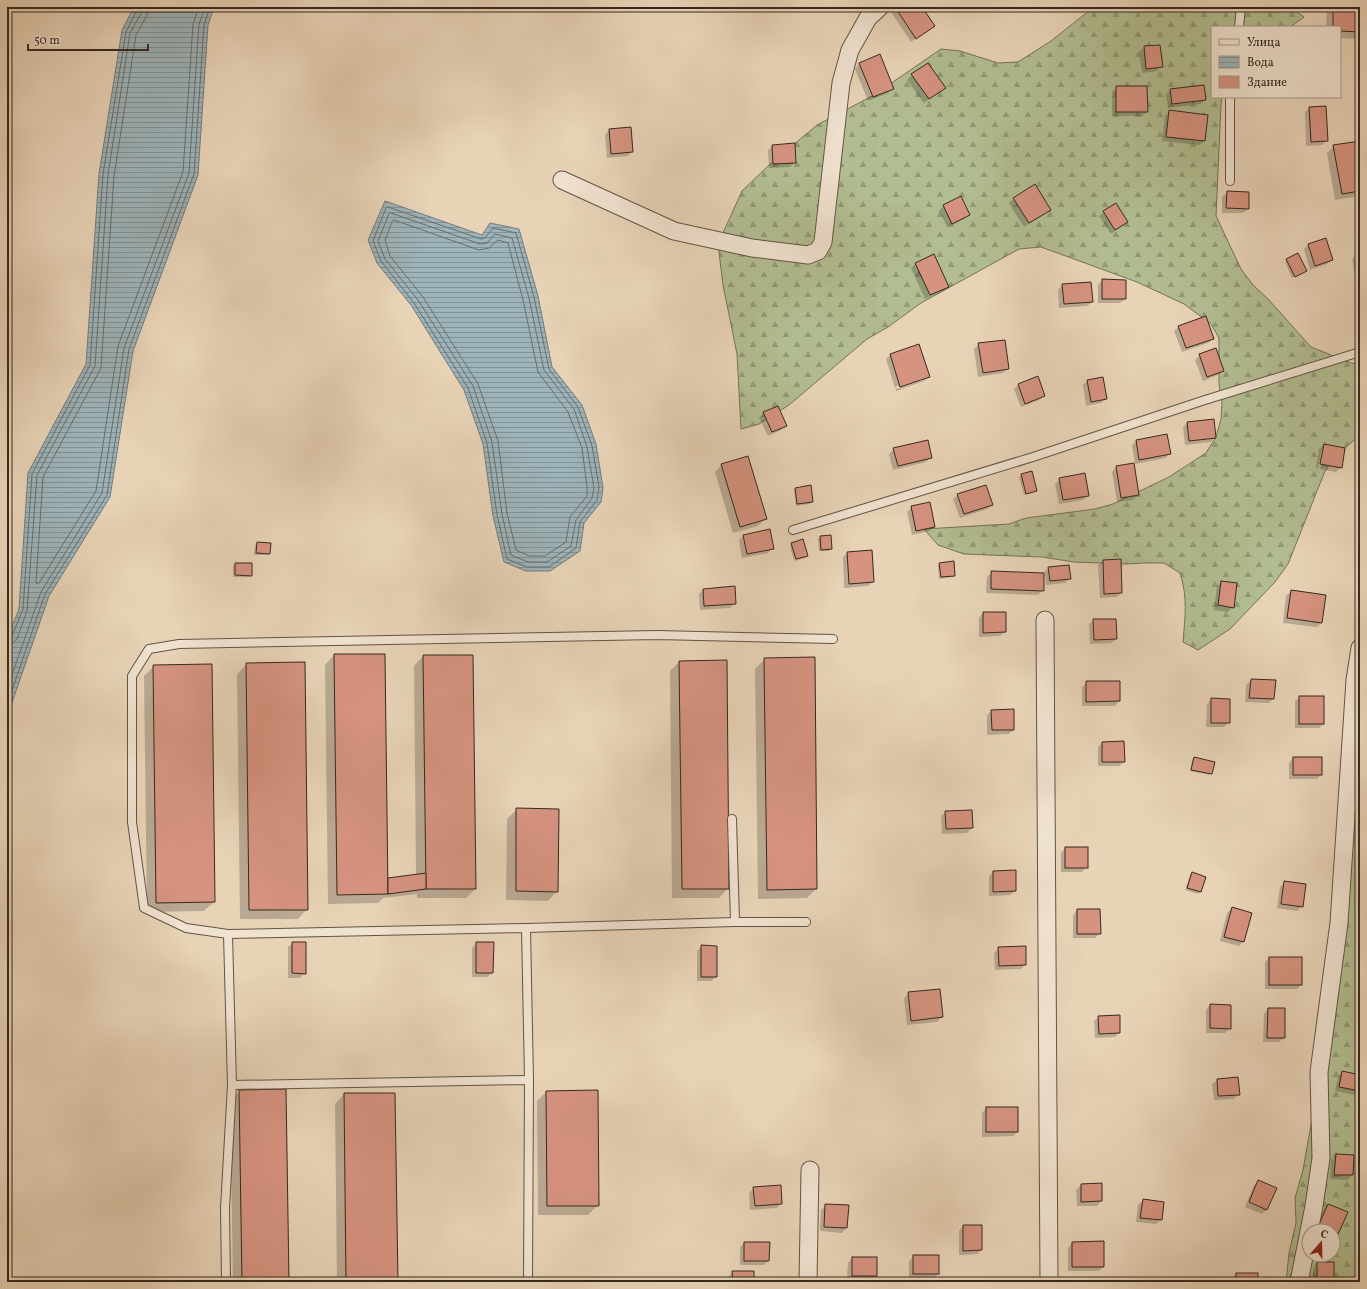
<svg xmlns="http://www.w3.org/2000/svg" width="1367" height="1289" viewBox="0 0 1367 1289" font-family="Vollkorn,serif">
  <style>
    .forest { fill: url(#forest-firs); stroke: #747358; fill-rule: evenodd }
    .water { fill: url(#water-rules); stroke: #747c7c }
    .shadow { fill: #0003; fill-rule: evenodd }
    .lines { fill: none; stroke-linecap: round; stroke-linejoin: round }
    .shore { stroke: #6a6e6c; stroke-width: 1 }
    .building { fill: #d69380; stroke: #36291f }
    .service-casing { stroke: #625445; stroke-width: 10 }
    .minor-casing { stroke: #625445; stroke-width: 19 }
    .service { stroke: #f0e2d0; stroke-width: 8 }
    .minor { stroke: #f0e2d0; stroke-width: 17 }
  </style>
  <defs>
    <pattern id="forest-firs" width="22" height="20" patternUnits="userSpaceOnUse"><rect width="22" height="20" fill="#b2bd91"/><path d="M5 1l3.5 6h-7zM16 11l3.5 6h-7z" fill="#929a76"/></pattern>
    <pattern id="water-rules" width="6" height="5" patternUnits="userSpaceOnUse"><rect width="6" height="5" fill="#9db4ba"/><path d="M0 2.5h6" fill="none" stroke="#819297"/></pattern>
  </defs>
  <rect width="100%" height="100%" fill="#e8d3b7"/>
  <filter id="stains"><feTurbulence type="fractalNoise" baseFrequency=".005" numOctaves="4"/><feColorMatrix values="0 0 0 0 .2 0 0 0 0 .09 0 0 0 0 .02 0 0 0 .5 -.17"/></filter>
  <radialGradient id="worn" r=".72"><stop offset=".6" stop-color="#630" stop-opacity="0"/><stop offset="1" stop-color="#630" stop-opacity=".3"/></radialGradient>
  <g class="forest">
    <path d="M1094 7H1290L1304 17 1290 27H1212V97H1222L1221 105 1216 216 1241 269 1253 285 1268 299 1311 347 1351 363 1360 364V435L1336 456 1325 471 1288 564 1275 582 1230 629 1198 650 1183 642C1185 617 1188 598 1180 573L1164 563H1144L1126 564 1074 562 1042 557 964 554 938 545 924 529 1009 524 1026 518 1095 509 1113 504 1169 477 1206 453 1216 437 1221 419 1222 403 1219 384V338L1211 324 1184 304 1137 282 1041 247 1019 249 921 303 888 327 867 339 789 405 759 424 741 429 737 354 723 285 718 244 742 191 768 166 817 125 874 95 941 49 960 51 998 63 1018 62 1051 41Z"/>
    <path d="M1360 736V1282H1286L1289 1253 1296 1223 1295 1198 1303 1170 1314 1108 1355 761ZM1309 1231H1333V1255H1309Z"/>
  </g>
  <g class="water">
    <path d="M134 7H214L208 25 198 175 133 351 110 497 49 596 7 717V639L19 609 28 473 86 364 99 174 122 30Z"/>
    <path d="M385 201 482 235 490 223 519 229 538 296 552 367 582 405 596 444 603 488 601 502 584 523 580 551 550 571H526L504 562 493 516 483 444 464 390 411 305 377 263 368 240Z"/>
  </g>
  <g class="shadow">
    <path d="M890 7H920L933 26 911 42 889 9Z"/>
    <path d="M1330 7H1360V39L1340 38V27H1326L1327 11Z"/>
    <path d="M1159 46 1161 66 1157 71 1142 73 1139 52 1144 47Z"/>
    <path d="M879 56 893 88 888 93 868 101 855 69 859 64Z"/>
    <path d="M912 75 944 88 924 103 907 80Z"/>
    <path d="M1117 87 1147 112 1142 116H1112V92Z"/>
    <path d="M1171 90 1205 100 1201 104 1168 108 1166 94Z"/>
    <path d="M1309 108 1327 141 1322 145 1306 146 1305 112Z"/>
    <path d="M1170 111 1204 141 1200 145 1162 141 1165 116Z"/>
    <path d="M609 130 632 151 628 156 607 158 605 135Z"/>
    <path d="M1360 142V196L1335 200 1327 153 1334 146Z"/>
    <path d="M773 146 795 162 790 167 769 168 768 150Z"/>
    <path d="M1227 192 1248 209 1243 213H1222V197Z"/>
    <path d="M1014 199 1050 210 1045 214 1024 227 1009 203Z"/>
    <path d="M944 206 969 215 964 219 947 227 939 210Z"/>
    <path d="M1104 212 1127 222 1111 234 1099 216Z"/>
    <path d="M1308 245 1332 260 1327 264 1310 270 1304 249Z"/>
    <path d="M1360 251V304L1352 259Z"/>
    <path d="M1287 260 1303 273 1292 278 1285 262Z"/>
    <path d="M915 264 947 286 943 291 925 299 911 268Z"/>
    <path d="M1103 280 1125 299 1120 303H1098V285Z"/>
    <path d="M1062 285 1092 302 1087 306 1059 308 1058 290Z"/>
    <path d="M1179 327 1212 338 1208 343 1182 352 1174 331Z"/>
    <path d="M979 344 1008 368 1003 373 978 377 974 349Z"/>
    <path d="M918 345 928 377 924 381 896 391 886 359 890 355ZM924 378V380L896 389 895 387Z"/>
    <path d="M1200 355 1223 371 1218 375 1203 381 1195 360Z"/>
    <path d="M1037 378 1044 396 1039 400 1021 407 1014 389 1018 385Z"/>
    <path d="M1102 378 1106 399 1101 403 1086 406 1083 385 1087 381Z"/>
    <path d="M764 413 786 426 781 430 768 436 759 418Z"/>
    <path d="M1187 423 1215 437 1211 442 1185 445 1183 427Z"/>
    <path d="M1136 441 1170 453 1166 458 1135 464 1132 445Z"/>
    <path d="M1324 445 1341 467 1336 472 1320 469 1324 449H1322L1318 468H1316L1319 449Z"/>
    <path d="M894 449 931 457 926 462 893 470 889 454Z"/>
    <path d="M722 465 765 519 758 526 733 533 715 472Z"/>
    <path d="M1116 467 1138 495 1133 500 1117 502 1112 472Z"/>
    <path d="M1031 473 1036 490 1034 492 1024 495 1019 477 1021 475Z"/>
    <path d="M1060 479 1088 495 1083 500 1059 504 1055 484Z"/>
    <path d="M796 488 812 502 810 504 796 506 794 490Z"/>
    <path d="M958 495 992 505 987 509 960 518 953 499Z"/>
    <path d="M912 507 934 527 929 531 912 535 907 512Z"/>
    <path d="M743 536 773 548 768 553 742 558 739 540Z"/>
    <path d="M820 537 831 549 829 551H819L818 539Z"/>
    <path d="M257 543 269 553 267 555H254L255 545Z"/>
    <path d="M792 544 807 556 805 558 794 561 790 546Z"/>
    <path d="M847 553 873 582 868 586 844 588 843 557Z"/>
    <path d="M1120 560 1121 593 1117 597 1100 598 1098 565 1103 561Z"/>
    <path d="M235 564 251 575 249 577H233V566Z"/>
    <path d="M940 564 954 575 952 577 939 579 938 566Z"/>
    <path d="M1049 568 1070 578 1065 583 1046 585 1045 574 1043 575V590L1038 595 986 593 987 577 992 572 1045 574 1044 572Z"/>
    <path d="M1222 582 1233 607 1228 612 1214 610 1217 586Z"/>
    <path d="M703 590 735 603 730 608 700 610 699 594Z"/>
    <path d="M1291 591 1321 623 1317 627 1283 623 1286 596Z"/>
    <path d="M983 613 1005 632 1000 636 979 637V618Z"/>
    <path d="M1094 620 1116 639 1111 643 1090 644 1089 624Z"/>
    <path d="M334 655 387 880 389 879 416 875 414 666 423 656 475 889 466 898H417V894L383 898 378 903 328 904 325 665Z"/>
    <path d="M765 659 816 889 807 898 758 899 755 669Z"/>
    <path d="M679 662 728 888 719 898H672L670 671Z"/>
    <path d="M247 664 307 909 298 919H240L237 674Z"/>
    <path d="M154 666 214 902 204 911 147 912 144 676Z"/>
    <path d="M1251 680 1273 699 1269 703 1245 702 1246 685Z"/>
    <path d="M1087 682H1119V701L1115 706H1082V687Z"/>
    <path d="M1300 697 1323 724 1319 728H1295V701Z"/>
    <path d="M1211 699 1229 722 1224 727H1206L1207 704Z"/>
    <path d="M992 711 1013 730 1009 734 987 735V715Z"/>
    <path d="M1102 743 1124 762 1119 766H1098V747Z"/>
    <path d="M1194 758 1211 773 1209 775 1190 771 1192 760Z"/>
    <path d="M1293 758 1321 775 1317 779H1289V763Z"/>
    <path d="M1360 778V795H1356L1357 782Z"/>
    <path d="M517 809 557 891 548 901 506 900 507 819Z"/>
    <path d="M946 812 972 828 967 833 942 834 941 816Z"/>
    <path d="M1065 848 1087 867 1082 872H1061V853Z"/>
    <path d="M993 872 1015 891 1010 895 989 896V876Z"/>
    <path d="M1192 873 1205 878 1200 892 1198 894 1185 890 1190 875Z"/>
    <path d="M1285 882 1302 906 1297 911 1277 908 1280 887Z"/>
    <path d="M1232 908 1243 942 1239 946 1220 941 1227 913Z"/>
    <path d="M1077 910 1100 933 1095 938H1073V915Z"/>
    <path d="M293 943 305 973 300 978H288V947Z"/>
    <path d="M477 943 492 972 488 977H472V948Z"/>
    <path d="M702 946 716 977 711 981H697V951Z"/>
    <path d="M999 948 1025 965 1021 969 995 970 994 953Z"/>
    <path d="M1269 958 1301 985 1297 989H1265V962Z"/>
    <path d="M909 993 942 1017 937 1022 907 1025 904 998Z"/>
    <path d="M1210 1005 1230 1028 1225 1033H1206V1010Z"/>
    <path d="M1268 1009 1284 1038 1279 1042H1263L1264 1014Z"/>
    <path d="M1099 1017 1119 1033 1115 1037 1095 1038 1094 1021Z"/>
    <path d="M1342 1072 1360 1076V1096L1335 1091 1338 1077Z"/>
    <path d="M1237 1078 1239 1094 1234 1099 1214 1100 1212 1084 1217 1080Z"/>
    <path d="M240 1091 288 1282H233L230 1101Z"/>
    <path d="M546 1092 598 1205 588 1215H538L537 1101Z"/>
    <path d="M344 1094 397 1282H337L335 1104Z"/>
    <path d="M986 1108 1017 1132 1013 1136 982 1137V1113Z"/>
    <path d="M1336 1155 1352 1175 1348 1180 1330 1179 1331 1160Z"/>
    <path d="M1259 1181 1267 1210 1262 1214 1245 1207 1254 1185Z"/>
    <path d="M1081 1185 1101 1201 1097 1206H1077L1076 1190Z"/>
    <path d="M754 1188 781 1203 777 1208 750 1210 749 1193Z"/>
    <path d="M1143 1201 1161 1220 1156 1224 1136 1222 1138 1205Z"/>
    <path d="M826 1205 846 1228 842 1233 820 1231 821 1210Z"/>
    <path d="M1329 1205 1346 1213 1333 1241V1231H1314L1324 1209Z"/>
    <path d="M963 1226 981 1250 977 1254 959 1255V1231Z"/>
    <path d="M744 1243 768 1261 764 1265H740V1247Z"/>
    <path d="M1072 1243 1103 1267 1099 1271H1068V1248Z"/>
    <path d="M914 1256 938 1274 933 1279 909 1278V1261Z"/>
    <path d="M852 1258 876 1276 872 1280H847L848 1263Z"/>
    <path d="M1317 1263 1333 1282H1313V1268Z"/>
    <path d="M733 1272 753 1282H728V1277Z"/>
    <path d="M1236 1274 1257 1282H1232V1278Z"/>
  </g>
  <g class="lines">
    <g class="shore">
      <path d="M149 7 147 15 136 35 114 176 101 368 43 477 36 582 37 584 39 583 96 491 118 346 183 172 193 24 199 7"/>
      <path d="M388 207 481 239 485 238 493 228 516 233 534 297 549 369 578 407 592 446 599 487 597 500 580 522 576 548 549 567H527L507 559 497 515 487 443 468 388 414 303 381 261 373 241 386 208Z"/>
      <path d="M391 213 480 244 487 243 495 234 512 238 529 298 544 370 574 409 587 447 594 488 592 498 576 520 571 546 547 562H528L511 555 502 514 492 442 473 386 418 300 385 259 378 241 389 214Z"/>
      <path d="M394 220 479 250 489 248 498 240 508 243 523 300 538 372 568 412 582 448 587 487V496L570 517 566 542 545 556H529L516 550 507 513 498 441 478 384 423 297 390 256 385 240 392 222Z"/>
      <path d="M7 639 12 636 23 609 32 474 90 365 103 174 126 32 137 10 138 7"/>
      <path d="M7 644 12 643 17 639 27 611 37 475 95 366 108 175 130 33 142 12 143 7"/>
      <path d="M7 689 41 592 102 493 124 348 189 173 199 24 205 7"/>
      <path d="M7 705 45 594 107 495 129 349 194 174 204 25 210 7"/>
    </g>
  </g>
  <g class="building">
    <path d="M895 7H922L935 26 916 39Z"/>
    <path d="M1333 7H1360V32L1340 31V27H1333Z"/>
    <path d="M1160 45 1163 67 1146 69 1144 46Z"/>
    <path d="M880 54 894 89 873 97 859 63Z"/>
    <path d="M928 63 946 88 929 99 911 74Z"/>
    <path d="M1204 85 1206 100 1172 104 1170 89Z"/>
    <path d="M1116 86H1147L1148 112H1116Z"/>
    <path d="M1326 106 1328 141 1311 142 1309 107Z"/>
    <path d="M1169 110 1208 115 1205 141 1166 137Z"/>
    <path d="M631 127 633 152 611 154 609 129Z"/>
    <path d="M1360 141V191L1342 194 1333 145Z"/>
    <path d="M795 143 796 163 773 164 772 145Z"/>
    <path d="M1035 184 1051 210 1029 223 1013 198Z"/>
    <path d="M1227 191 1249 192V209L1226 208Z"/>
    <path d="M961 196 970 215 952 224 943 205Z"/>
    <path d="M1116 203 1128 222 1115 230 1103 211Z"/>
    <path d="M1326 238 1333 260 1315 266 1308 244Z"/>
    <path d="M1298 253 1307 271 1295 277 1286 259Z"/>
    <path d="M934 254 949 287 930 295 915 263Z"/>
    <path d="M1102 279 1126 280V299H1102Z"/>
    <path d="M1091 282 1093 302 1064 304 1062 284Z"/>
    <path d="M1206 316 1214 339 1186 348 1178 326Z"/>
    <path d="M1005 340 1009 369 983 373 978 343Z"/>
    <path d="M919 344 930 377 900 387 890 354Z"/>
    <path d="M1216 348 1224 371 1207 377 1199 354Z"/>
    <path d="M1038 376 1045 396 1025 404 1018 384Z"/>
    <path d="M1103 377 1107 399 1091 402 1087 380Z"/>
    <path d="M778 406 787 426 772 432 763 412Z"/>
    <path d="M1214 419 1216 438 1189 441 1187 422Z"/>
    <path d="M1167 434 1171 454 1139 460 1136 440Z"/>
    <path d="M928 440 932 458 898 466 893 448Z"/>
    <path d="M1324 444 1345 448 1342 468 1320 464Z"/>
    <path d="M748 456 767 519 740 527 721 464Z"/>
    <path d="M1134 463 1139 495 1121 498 1116 466Z"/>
    <path d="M1032 471 1037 491 1026 494 1021 474Z"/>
    <path d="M1085 473 1089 496 1063 500 1059 478Z"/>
    <path d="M811 485 813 502 797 504 795 488Z"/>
    <path d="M986 485 993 505 964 514 957 494Z"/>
    <path d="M930 502 935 527 916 531 911 506Z"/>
    <path d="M770 529 774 549 747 554 743 535Z"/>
    <path d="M831 535 832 549 821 550 820 536Z"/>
    <path d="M803 539 808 556 796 559 791 543Z"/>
    <path d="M257 542 271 543 270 554 256 553Z"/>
    <path d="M872 550 874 582 849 584 847 552Z"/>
    <path d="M1121 559 1122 593 1104 594 1103 560Z"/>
    <path d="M954 561 955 576 941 577 939 563Z"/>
    <path d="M235 563H252V576L235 575Z"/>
    <path d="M1069 565 1071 579 1050 581 1048 567Z"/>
    <path d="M991 571 1044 573V591L991 589Z"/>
    <path d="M1221 581 1237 583 1234 608 1218 605Z"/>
    <path d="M735 586 736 604 704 606 703 589Z"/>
    <path d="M1291 590 1326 595 1322 623 1287 618Z"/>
    <path d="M983 612H1006V632L983 633Z"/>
    <path d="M1093 619H1116L1117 639 1094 640Z"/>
    <path d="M334 654H385L388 894 337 895Z"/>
    <path d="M423 655H473L476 889H426Z"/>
    <path d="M815 657 817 889 767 890 764 658Z"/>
    <path d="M727 660 729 889H682L679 661Z"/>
    <path d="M305 662 308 910H249L246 663Z"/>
    <path d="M212 664 215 902 156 903 153 665Z"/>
    <path d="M1251 679 1276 680 1274 699 1249 698Z"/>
    <path d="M1086 681H1120V701L1086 702Z"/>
    <rect x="1299" y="696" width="25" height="28"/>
    <path d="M1211 698 1230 699V723H1211Z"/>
    <path d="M1014 709V730H992L991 710Z"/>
    <path d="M1124 741 1125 762H1102V742Z"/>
    <path d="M1194 757 1215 762 1212 774 1191 770Z"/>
    <rect x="1293" y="757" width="29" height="18"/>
    <path d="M516 808 559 809 558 892 516 891Z"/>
    <path d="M972 810 973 828 946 829 945 811Z"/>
    <rect x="1065" y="847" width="23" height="21"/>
    <path d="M1016 870V891L993 892V871Z"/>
    <path d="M1192 872 1206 877 1201 892 1187 888Z"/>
    <path d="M426 873V889L388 894V878Z"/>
    <path d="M1284 881 1306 884 1303 907 1281 904Z"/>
    <path d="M1232 907 1252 913 1244 942 1224 937Z"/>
    <path d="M1077 909H1100L1101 934H1077Z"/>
    <path d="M292 942H306V974L292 973Z"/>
    <path d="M476 942H494L493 973H476Z"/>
    <path d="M701 945 717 946V977H701Z"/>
    <path d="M1026 946V965L999 966 998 947Z"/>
    <rect x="1269" y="957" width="33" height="28"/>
    <path d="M940 989 943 1017 911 1021 908 992Z"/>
    <path d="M1210 1004 1231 1005V1029L1210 1028Z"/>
    <path d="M1268 1008H1285V1038H1267Z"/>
    <path d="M1120 1015V1033L1099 1034 1098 1016Z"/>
    <path d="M1342 1071 1360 1075V1091L1339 1087Z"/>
    <path d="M1238 1077 1240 1095 1218 1096 1217 1079Z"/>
    <path d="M286 1089 289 1282H242L239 1090Z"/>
    <path d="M598 1090 599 1206H547L546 1091Z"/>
    <path d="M344 1093H395L398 1282H346Z"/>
    <rect x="986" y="1107" width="32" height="25"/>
    <path d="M1336 1154 1354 1155 1353 1175H1334Z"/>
    <path d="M1258 1180 1277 1188 1267 1210 1249 1202Z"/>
    <path d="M1102 1183V1201L1081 1202V1184Z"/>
    <path d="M781 1185 782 1204 755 1206 753 1187Z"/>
    <path d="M1143 1199 1164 1202 1162 1220 1140 1218Z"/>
    <path d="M825 1204 849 1205 847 1228 824 1227Z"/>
    <path d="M1328 1204 1348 1212 1335 1241 1333 1240V1231H1316Z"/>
    <path d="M963 1225H982V1250L963 1251Z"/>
    <path d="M1104 1241V1267H1072V1242Z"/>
    <path d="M744 1242H770L769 1261H744Z"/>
    <rect x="913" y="1255" width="26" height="19"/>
    <rect x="852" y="1257" width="25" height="19"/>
    <rect x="1317" y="1262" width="17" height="20"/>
    <path d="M732 1271H754V1282H733Z"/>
    <rect x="1236" y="1273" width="22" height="9"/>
    <path d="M1098 1278V1282H1079V1279Z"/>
  </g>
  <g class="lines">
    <defs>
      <g id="service">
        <path d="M1239 27 1241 7"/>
        <path d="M1230 181V97"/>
        <path d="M793 530 1033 457 1205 400 1360 352"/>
        <path d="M732 819 735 922"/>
        <path d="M526 928 735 922H806"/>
        <path d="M228 934 186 928 144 908 132 822V676L149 649 179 644 657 635 833 639"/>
        <path d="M232 1085 529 1080 528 1282"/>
        <path d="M226 1282 225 1208 232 1085 228 934 526 928 529 1080"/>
      </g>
      <g id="minor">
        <path d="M562 180 674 231 752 248 808 255 818 251 823 242 841 83 850 50 868 18 880 7"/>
        <path d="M1045 620 1049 1282"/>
        <path d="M808 1282 810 1170"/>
        <path d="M1299 1282 1314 1206 1321 1158 1319 1072 1339 923 1355 680 1360 648"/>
      </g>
    </defs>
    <use href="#service" class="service-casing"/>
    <use href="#minor" class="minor-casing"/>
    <use href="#service" class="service"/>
    <use href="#minor" class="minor"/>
  </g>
  <rect width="1367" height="1289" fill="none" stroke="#e8d3b7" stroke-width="24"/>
  <rect x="8" y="8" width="1351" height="1273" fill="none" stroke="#36291f" stroke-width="2"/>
  <rect x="12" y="12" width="1343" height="1265" fill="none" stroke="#36291f"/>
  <rect x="1211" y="26" width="130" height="72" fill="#f0e2d0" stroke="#a69889"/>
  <rect x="1219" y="39" width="20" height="6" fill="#f0e2d0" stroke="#a69889"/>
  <text x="1247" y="46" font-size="12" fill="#36291f">Улица</text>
  <rect x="1219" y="56" width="20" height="12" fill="url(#water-rules)" stroke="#a69889"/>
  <text x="1247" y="66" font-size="12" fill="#36291f">Вода</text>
  <rect x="1219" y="76" width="20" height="12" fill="#d69380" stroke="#a69889"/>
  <text x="1247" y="86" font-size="12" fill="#36291f">Здание</text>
  <g transform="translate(1321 1243) rotate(20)"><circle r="19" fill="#f0e2d0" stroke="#a69889"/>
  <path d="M0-3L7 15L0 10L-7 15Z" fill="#8f2418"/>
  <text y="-6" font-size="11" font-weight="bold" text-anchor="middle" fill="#36291f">С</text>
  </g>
  <path d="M28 44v6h120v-6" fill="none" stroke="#36291f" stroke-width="2"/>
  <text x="34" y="44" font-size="12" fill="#36291f" stroke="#f0e2d0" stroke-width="3" paint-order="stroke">50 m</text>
  <rect width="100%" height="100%" filter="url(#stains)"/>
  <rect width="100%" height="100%" fill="url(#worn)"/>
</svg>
